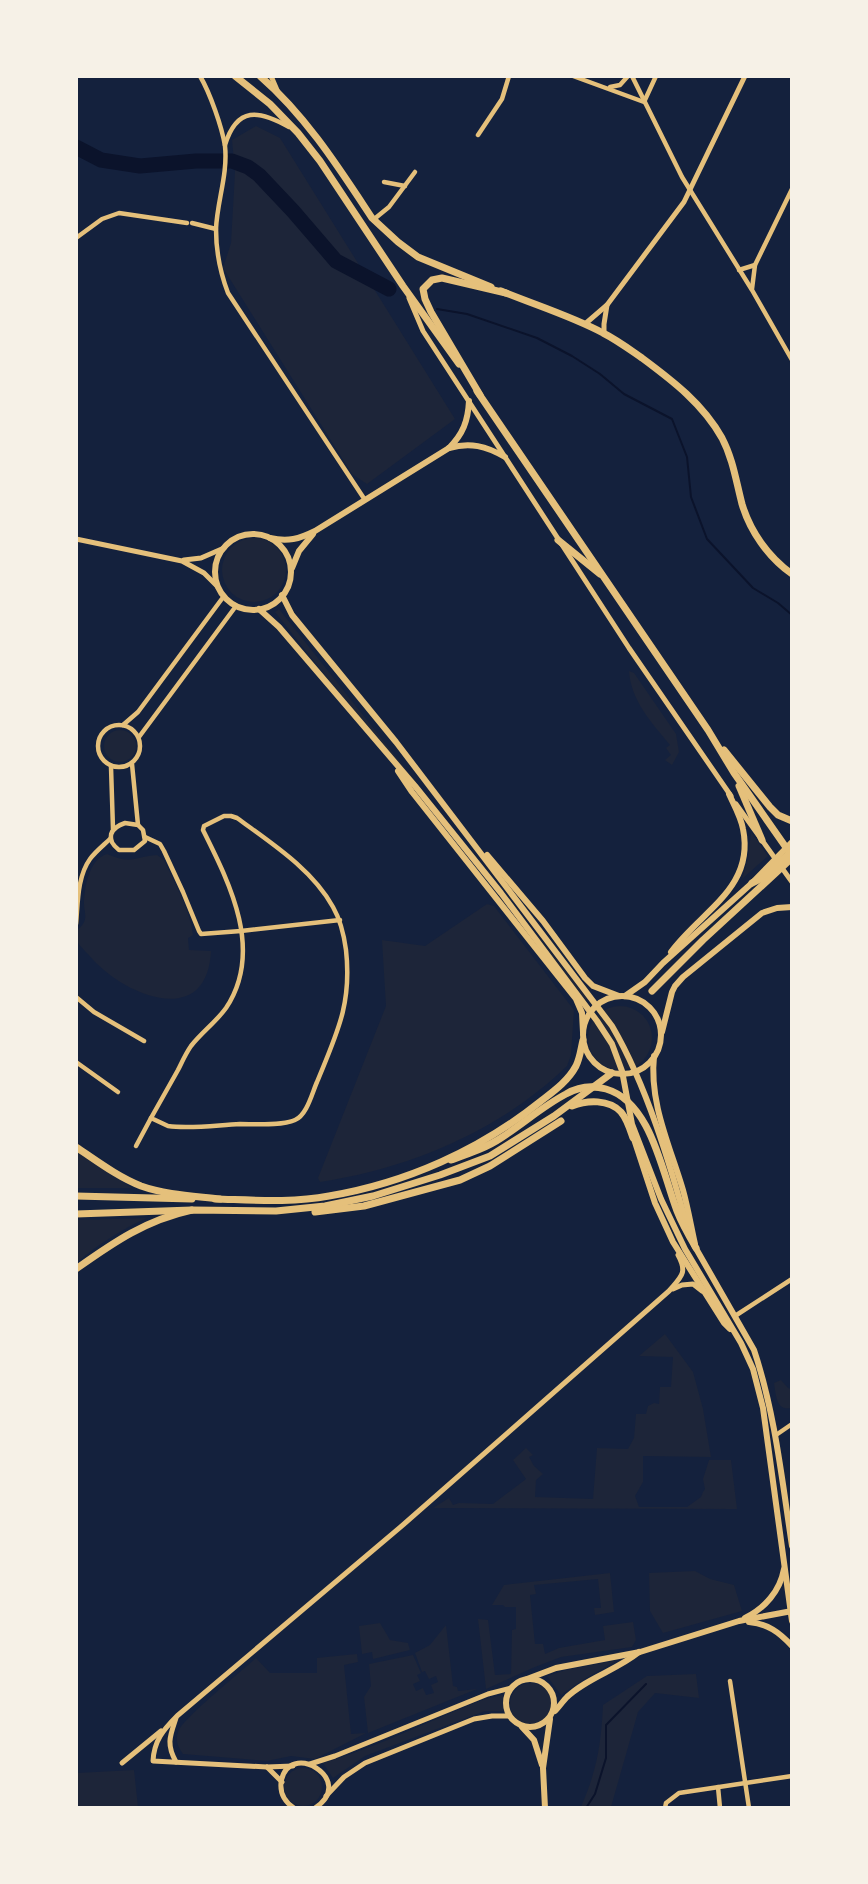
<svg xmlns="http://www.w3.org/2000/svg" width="868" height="1884" viewBox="0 0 868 1884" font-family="'Public Sans',sans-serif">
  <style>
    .green { fill: #1d2539 }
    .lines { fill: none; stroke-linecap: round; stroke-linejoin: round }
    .stream { stroke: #0b132b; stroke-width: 2 }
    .river { stroke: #0b132b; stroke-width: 15 }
    .minor { stroke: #e5c07b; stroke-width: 4.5 }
    .tertiary { stroke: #e5c07b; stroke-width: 5 }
    .secondary { stroke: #e5c07b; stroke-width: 6 }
    .primary { stroke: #e5c07b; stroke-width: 7 }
    .trunk { stroke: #e5c07b; stroke-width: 7 }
  </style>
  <rect width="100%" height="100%" fill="#14213d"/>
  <g class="green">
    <path d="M256 126 280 138 455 419 367 484 352 474 223 268 231 243 235 172 232 140Z"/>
    <circle cx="254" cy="570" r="32"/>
    <path d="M279 609 587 998 583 1002 275 612Z"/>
    <path d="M629 671 634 673 676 734 679 752 672 765 665 760 671 755 666 748 670 745C652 723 631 701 629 671Z"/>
    <circle cx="120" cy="746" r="16"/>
    <path d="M751 832 768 856 742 879 748 858Z"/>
    <path d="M107 854C134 865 132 857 157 855L164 860C175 884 190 909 193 935L188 938 189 950 211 951C207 1032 120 994 88 954 84 950 78 944 76 939 76 936 77 933 77 930 81 927 84 924 85 919 86 914 84 909 84 904 84 888 89 859 107 854Z"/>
    <path d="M487 904 494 906 574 1010 571 1055 567 1066C500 1131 410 1168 320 1182L318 1178 386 1006 382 940 425 946Z"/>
    <circle cx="620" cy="1038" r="32"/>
    <path d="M77 1151 132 1188H77Z"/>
    <path d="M147 1218C122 1229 99 1244 77 1262V1220Z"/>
    <path d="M665 1334 693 1372 703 1409 711 1457 643 1456V1482L635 1496 639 1507H687L701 1497 703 1492 705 1489 703 1479 709 1460H731L737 1509 433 1508 449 1498 453 1505 459 1503 493 1504 526 1479 513 1460 526 1448 533 1455 529 1457 534 1466 543 1474 536 1480 535 1497 593 1499 597 1448 628 1449 634 1438 636 1414H646L648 1406 654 1403 659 1404 660 1387H671L673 1357 639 1356Z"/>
    <path d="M781 1380 788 1388 791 1389V1408C776 1411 776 1395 774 1383Z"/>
    <path d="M695 1571 710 1579 734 1585 742 1611 663 1633 650 1611 649 1573Z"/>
    <path d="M610 1573 614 1612 595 1615 594 1608H601L598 1579 534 1585 536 1594 530 1595 535 1644H543L545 1654 559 1648 605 1640 603 1626 633 1622 636 1640 632 1647 561 1657 535 1667 486 1689 478 1619 488 1620 495 1675 511 1674 512 1630 516 1629V1607H505L503 1605H492L504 1585Z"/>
    <path d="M380 1623 390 1640 408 1643 410 1650 373 1659 372 1652 362 1654 359 1626Z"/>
    <path d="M446 1625 453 1686 457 1687 458 1691 477 1689 368 1733 364 1697 371 1686 369 1664 413 1655 421 1673 417 1675 420 1681 413 1684 416 1691 423 1688 426 1695 434 1693 431 1685 438 1682 436 1676 429 1679 425 1671 422 1672 415 1653 430 1645Z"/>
    <path d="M357 1654 358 1662 344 1665 351 1734 366 1733 315 1759 291 1756 267 1761 183 1754C178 1747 175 1741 178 1732 182 1719 242 1671 256 1658L270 1673H317V1658Z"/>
    <path d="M618 1660 581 1681 561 1695 547 1676 566 1670Z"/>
    <path d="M696 1674 699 1698 655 1693 638 1712 611 1807H581C597 1770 601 1745 603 1705L647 1676Z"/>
    <circle cx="531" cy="1704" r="21"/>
    <path d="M503 1695 505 1711H485L365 1756 333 1778 323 1763C365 1751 405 1732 446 1715 465 1707 483 1698 503 1695Z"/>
    <circle cx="303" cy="1787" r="19"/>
    <path d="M134 1770 138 1807H77V1773Z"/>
  </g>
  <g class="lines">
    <g class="stream">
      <path d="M437 309 467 314 537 338 572 356 600 374 624 394 672 419 687 457 691 497 707 539 753 588 778 603 792 615"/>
      <path d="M586 1808 595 1794 606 1758V1725L646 1684"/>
    </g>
    <path class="river" d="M76 147 101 160 140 166 196 161H232L248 167 259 175 293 211 336 261 389 289"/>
    <g class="minor">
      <path d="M200 76C210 93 222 127 225 146 228 174 217 202 216 229 216 252 220 272 228 293L365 500"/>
      <path d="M573 76 644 102 656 76"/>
      <path d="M632 76 682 177 752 290 792 360"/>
      <path d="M610 87 620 85 628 76"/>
      <path d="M478 135 502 99 509 76"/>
      <path d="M225 145C237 106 259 110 289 127"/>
      <path d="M384 182 405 186"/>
      <path d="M373 220 389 207 415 172"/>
      <path d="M192 223 216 229"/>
      <path d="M76 238 102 219 119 213 187 223"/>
      <path d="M739 270 755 265"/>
      <path d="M752 289 755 265 792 189"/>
      <circle cx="119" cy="746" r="21"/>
      <path d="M123 725 138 712 224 596"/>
      <path d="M139 737 236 606"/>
      <path d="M132 764 138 825"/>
      <path d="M111 767 113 829"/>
      <path d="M224 816H231L237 818C271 843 312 869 333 907 341 921 344 935 346 950 352 1004 337 1033 317 1082 312 1093 307 1115 295 1120 282 1126 255 1124 240 1124 217 1125 191 1129 168 1126L151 1118C160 1102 169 1086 178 1070 182 1062 186 1053 191 1046 202 1032 216 1022 226 1008 264 951 230 884 203 830L204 826Z"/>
      <path d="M125 823 138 825 143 830 145 841 134 850H119C105 839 110 828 125 823Z"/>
      <path d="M145 837 160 844 164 851 183 892 199 931 201 934 241 931 340 920"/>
      <path d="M76 924C78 904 77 877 90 859 96 851 104 845 111 838"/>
      <path d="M76 997 94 1012 144 1041"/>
      <path d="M76 1062 118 1092"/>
      <path d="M136 1146 151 1118"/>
      <path d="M735 1316 792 1279"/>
      <path d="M776 1435 792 1424"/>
      <path d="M730 1681 749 1808"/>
      <path d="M718 1787 720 1808"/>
      <path d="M665 1808 666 1803 679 1793 792 1776"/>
    </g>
    <g class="tertiary">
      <path d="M271 76 277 90"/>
      <path d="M409 298 423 331 505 457 629 648 731 796"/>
      <path d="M585 324 607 305 684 202 745 76"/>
      <path d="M604 333V324L607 305"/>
      <path d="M76 539 182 561 204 573 218 587"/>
      <path d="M184 560 201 558 224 548"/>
      <path d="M736 804 792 882"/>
      <path d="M673 1289 682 1285 693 1284 702 1291"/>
      <path d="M176 1762C166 1744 170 1736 176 1718"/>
      <path d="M122 1763 161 1731"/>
      <path d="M310 1764 335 1756 488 1694 511 1688"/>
      <path d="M293 1766 267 1767 153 1761C154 1741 163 1730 177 1716L404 1524 669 1291C681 1277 688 1273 678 1255"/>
      <path d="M267 1767 282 1782"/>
      <path d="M326 1796 344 1777 365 1763 474 1719 492 1716H509"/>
      <path d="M294 1808C285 1802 280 1794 281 1783 287 1738 358 1780 315 1808"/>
    </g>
    <g class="secondary">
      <path d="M449 448C470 442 486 446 505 457"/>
      <circle cx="253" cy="572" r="38"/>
      <path d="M270 538C288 542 299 539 315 531L449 448C463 434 468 421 469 401"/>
      <path d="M292 568 299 551 313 534"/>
      <path d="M282 595 292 615 396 742 612 1026C647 1086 670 1164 688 1230"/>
      <path d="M259 609 279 627 415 786 501 893 597 1021 612 1044 622 1071 632 1124 661 1199 685 1249 741 1343 753 1369 763 1408 792 1621"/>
      <path d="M398 771 412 792 576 999 582 1013 583 1032"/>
      <path d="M487 855 543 921 585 978 593 986 619 996"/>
      <path d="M671 952C701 911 755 888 743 829 741 817 734 805 729 794"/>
      <path d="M625 996 645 982 663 963 752 883 792 842"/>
      <circle cx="622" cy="1035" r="39"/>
      <path d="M662 1032 672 992 675 986 683 977 762 913 777 908 792 907"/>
      <path d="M654 1056C649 1103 670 1146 683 1190 688 1208 691 1226 695 1244"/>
      <path d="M632 1133 655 1203 673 1242 724 1323 730 1329"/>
      <path d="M694 1245 754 1350C775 1413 782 1480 792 1546"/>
      <path d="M745 1618C765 1608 780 1591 784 1569"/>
      <path d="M749 1622C768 1624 779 1632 792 1646"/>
      <circle cx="530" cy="1703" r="24"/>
      <path d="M527 1679 556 1668 640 1652 739 1621 792 1611"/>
      <path d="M555 1711C559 1707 563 1701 567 1697 587 1678 617 1670 639 1652"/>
      <path d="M522 1727 534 1740 542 1765"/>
      <path d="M545 1808 543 1768 550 1719"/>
    </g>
    <g class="primary">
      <path d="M235 76 270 104 298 133 320 161 403 286 459 364"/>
      <path d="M260 76C306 116 339 168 372 218L398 242 418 257 491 287"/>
      <path d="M501 291C535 305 571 316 603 333 617 340 629 349 642 358 673 381 703 404 722 438 733 459 736 481 742 504 750 531 768 557 792 574"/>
      <path d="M477 391 708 730 734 773 792 856"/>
      <path d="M558 540 600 574"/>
      <path d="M724 750 770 807 778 815 792 821"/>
      <path d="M739 786 762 840"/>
      <path d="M752 883 762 878 792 851"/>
      <path d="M652 991 703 940 792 858"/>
      <path d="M572 1106C587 1100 609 1099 621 1112 627 1119 630 1129 633 1138"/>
      <path d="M451 1160C468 1154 486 1148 501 1138 523 1124 543 1106 566 1094 578 1087 592 1085 606 1089 651 1102 662 1172 677 1211 682 1224 689 1236 696 1248"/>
      <path d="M76 1196 192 1199"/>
      <path d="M215 1199C253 1200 292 1203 329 1196 406 1183 480 1150 541 1101 554 1091 568 1081 576 1066 580 1058 581 1048 583 1040"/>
      <path d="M315 1212 364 1206 460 1180 490 1166 561 1121"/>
      <path d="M76 1214 192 1210 276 1211 325 1206 373 1196 440 1175 490 1156 554 1116 612 1073"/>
    </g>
    <g class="trunk">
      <path d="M480 395 431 312 425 299 423 289 432 280 442 278 506 293"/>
      <path d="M76 1147C97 1161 118 1177 141 1186 166 1195 195 1196 220 1199"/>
      <path d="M76 1269C114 1242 146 1220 192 1210"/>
    </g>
  </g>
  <rect width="868" height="1884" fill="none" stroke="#f6f1e7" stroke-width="156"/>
</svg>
